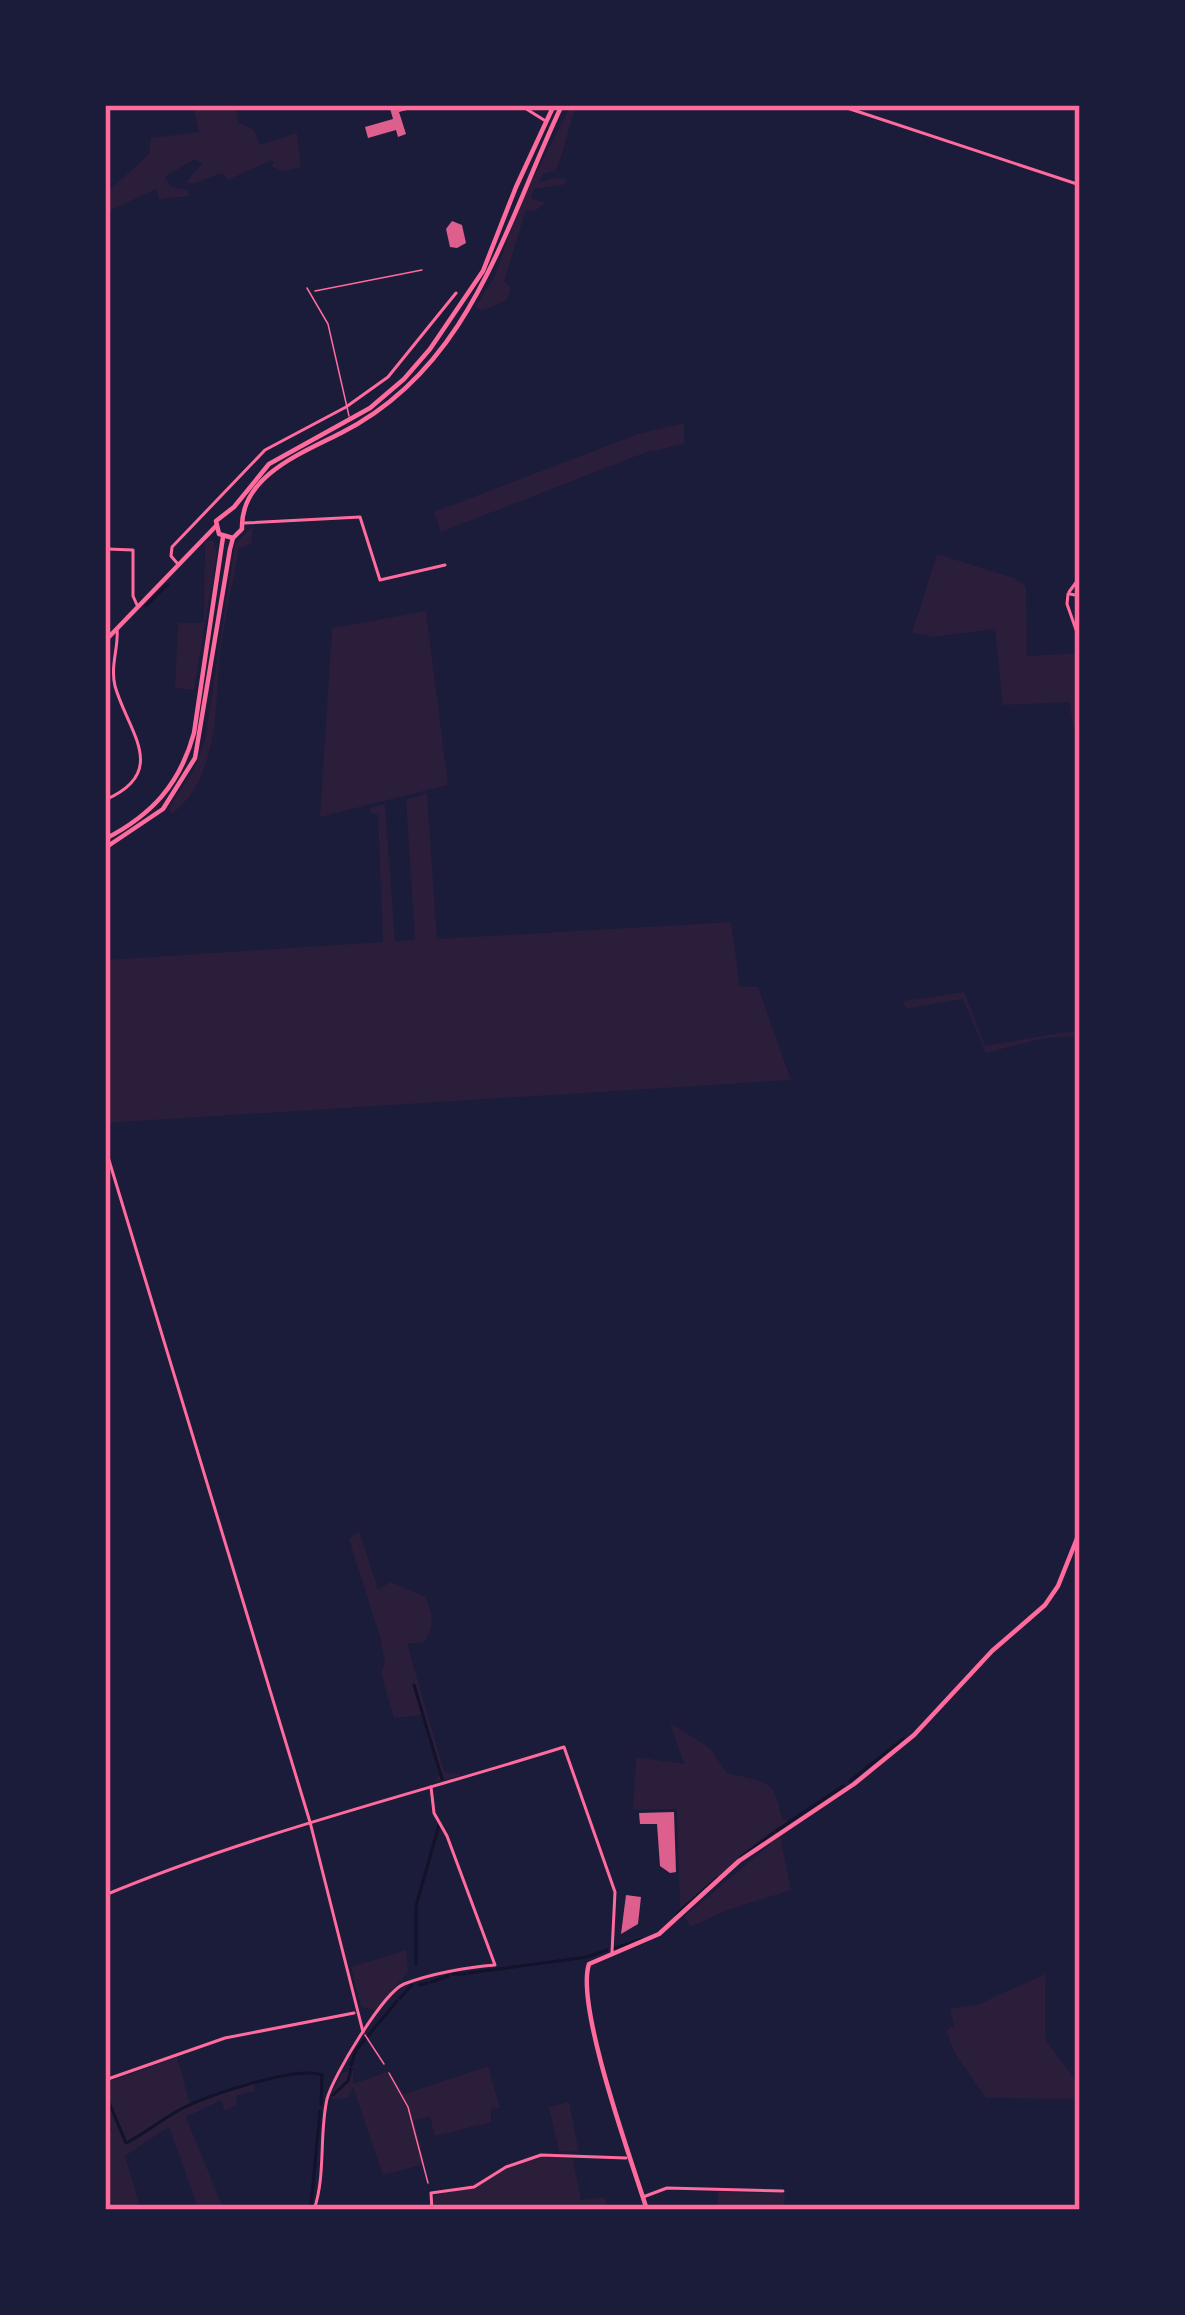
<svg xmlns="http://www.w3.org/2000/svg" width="1185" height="2315" viewBox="0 0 1185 2315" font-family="'Nunito Sans',sans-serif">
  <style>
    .green { fill: #2a1e3b }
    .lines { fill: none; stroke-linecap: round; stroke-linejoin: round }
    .stream { stroke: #12122b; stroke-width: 3 }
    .building { fill: #dd5f8e }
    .path { stroke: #ff6b9d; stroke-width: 1.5 }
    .service { stroke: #ff6b9d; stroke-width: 1.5 }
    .minor { stroke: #ff6b9d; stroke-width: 3 }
    .tertiary { stroke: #ff6b9d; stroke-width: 4.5 }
    .secondary { stroke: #ff6b9d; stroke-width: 4.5 }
    .neatline { fill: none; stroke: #ff6b9d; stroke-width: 4.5 }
  </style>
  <rect width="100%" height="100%" fill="#1b1b3a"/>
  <g class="green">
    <path d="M202 105H235L238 122 254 130 260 145 297 133 301 167 284 171 271 167 274 162 271 160 228 180 222 173 192 184 186 182 202 164 195 159 165 177 172 187 188 190 189 196 161 199 160 204 156 189 105 213V194L149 154 151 138 199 132 194 110 203 109Z"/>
    <path d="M571 105H577C567 127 566 150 555 171L543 174 538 183 552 178 567 179 563 185 534 189 531 198 545 203 534 212 526 210 504 281 511 287 507 300 482 311 475 307 494 278 518 208Z"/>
    <path d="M684 423V444L644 453 441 532 434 512 638 434Z"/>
    <path d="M253 526 251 544 239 548C232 590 220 635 218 678 216 720 212 787 171 814L169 808 194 769 205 740 235 544Z"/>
    <path d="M213 540 217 553 194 690 175 688 178 623H204L205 542Z"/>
    <path d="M937 554 1014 578 1026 587 1027 656 1080 653V743L1076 744 1069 702 1003 705 995 629 933 637 912 633Z"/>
    <path d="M426 611 448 785 320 817 332 628Z"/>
    <path d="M427 793 437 939 731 922 740 987H758L791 1080 105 1123V960L383 942 378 815 371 813 370 808 385 804 395 941 415 940 406 800Z"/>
    <path d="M964 992 985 1046 1066 1032H1076L1077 1036 1045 1038 986 1053 963 999 906 1009 903 1001Z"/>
    <path d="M359 1531 378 1589 391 1582 426 1597C432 1616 436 1625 424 1642L407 1644 444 1771 462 1775 434 1782 439 1774 421 1715 394 1718 381 1673 385 1662 380 1637 349 1539Z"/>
    <path d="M670 1723 710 1748 727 1773C766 1783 774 1777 782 1819L788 1821 680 1908 677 1809 633 1810 636 1757 684 1764Z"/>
    <path d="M780 1836 791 1890 725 1911 691 1927 684 1917Z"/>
    <path d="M406 1950 408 1972 376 2010 361 2007 351 1967Z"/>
    <path d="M1045 1974V2039L1080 2086V2099L986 2098 954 2052 946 2030 954 2026 950 2009 979 2004Z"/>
    <path d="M177 2057 190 2104 254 2082 255 2091 236 2096 237 2104 225 2111 221 2100 186 2117 223 2208 199 2210 169 2127 125 2156 139 2204 129 2210H108L105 2133 112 2130 105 2108V2083Z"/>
    <path d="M488 2066 500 2108 491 2109V2122L435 2136 430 2117 414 2120 425 2164 383 2175 353 2087 348 2098 332 2099 331 2095 342 2073 353 2070V2084L389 2071 404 2094Z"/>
    <path d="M569 2102 579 2152 559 2151 549 2107Z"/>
    <path d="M546 2155 573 2159 581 2200 604 2197 609 2210H434V2196C476 2187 505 2164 546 2155Z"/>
    <path d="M718 2192 785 2193 784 2210H717Z"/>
  </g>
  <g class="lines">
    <g class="stream">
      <path d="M146 606 168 584"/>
      <path d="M414 1685 442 1779"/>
      <path d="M850 1781 903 1739"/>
      <path d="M776 1831 843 1786"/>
      <path d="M741 1857 773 1833"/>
      <path d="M677 1914 717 1878"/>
      <path d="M615 1948 642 1939"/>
      <path d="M416 1964V1906L439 1825"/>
      <path d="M469 1973 587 1957 607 1950"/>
      <path d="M453 1974H465"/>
      <path d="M431 1982 448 1976"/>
      <path d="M419 1985 427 1983"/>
      <path d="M400 1998 412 1985"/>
      <path d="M351 2065 356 2050 397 2001"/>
      <path d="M105 2093 126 2143C146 2133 163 2118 183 2108 210 2095 297 2065 322 2075L321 2105"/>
      <path d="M333 2095 348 2081 351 2069"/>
      <path d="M316 2210 311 2206 320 2111"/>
    </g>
  </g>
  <g class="building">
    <path d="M389 105H406L407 110 399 112 406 134 398 137 396 130 368 138 365 127 393 119Z"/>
    <path d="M452 221 462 225 466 243 457 248 450 247 446 229Z"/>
    <path d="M674 1812 676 1872 670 1873 660 1866 657 1824H640L639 1813Z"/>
    <path d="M626 1895 641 1897 638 1924 621 1934Z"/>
  </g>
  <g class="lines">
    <path class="path" d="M389 2073 408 2107 428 2183"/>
    <g class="service">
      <path d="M307 288 328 324 349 416"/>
      <path d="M315 291 422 270"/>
      <path d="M365 2035 384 2064"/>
    </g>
    <g class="minor">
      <path d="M520 105 544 120"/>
      <path d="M838 105 1080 185"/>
      <path d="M753 107 761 105"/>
      <path d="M244 523 360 517 380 580 445 565"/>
      <path d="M107 549 133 550V596L137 605"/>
      <path d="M177 563 171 556 172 547 265 450 346 407 388 377 456 293"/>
      <path d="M1069 592 1080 577"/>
      <path d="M1068 594 1067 604 1080 641"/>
      <path d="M1070 594 1080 596"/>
      <path d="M105 800C171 772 127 730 115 686 110 666 119 646 117 629"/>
      <path d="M105 1147 310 1822 363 2032"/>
      <path d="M105 1895C254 1833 411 1795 564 1747L615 1892 612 1952"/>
      <path d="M105 2080 225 2038 354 2013"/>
      <path d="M643 2197 667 2188 783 2191"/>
      <path d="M314 2210C326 2175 319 2135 327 2099 333 2076 383 1993 404 1984 430 1974 467 1967 495 1965L447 1836 434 1813 431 1787"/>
      <path d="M432 2210 431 2193 474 2187 506 2167 541 2155 626 2158"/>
    </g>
    <g class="tertiary">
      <path d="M105 641 216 526"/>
      <path d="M647 2210C632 2162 575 2006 589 1964L659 1934 739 1861 854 1784 914 1735 992 1651 1045 1605 1058 1586 1080 1531"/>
    </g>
    <g class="secondary">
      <path d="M233 538 219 534 216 521 234 507 269 464 370 408 404 379 430 349 483 271 516 187 554 105"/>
      <path d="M105 839C152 815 180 784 194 733L223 537"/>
      <path d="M105 848 163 809 195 758 230 549 233 538 242 529C240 476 302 453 341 433 472 367 504 227 562 105"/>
    </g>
  </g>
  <rect width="1185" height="2315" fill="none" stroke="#1b1b3a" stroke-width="216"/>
  <rect x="108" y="108" width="969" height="2099" class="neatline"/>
</svg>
